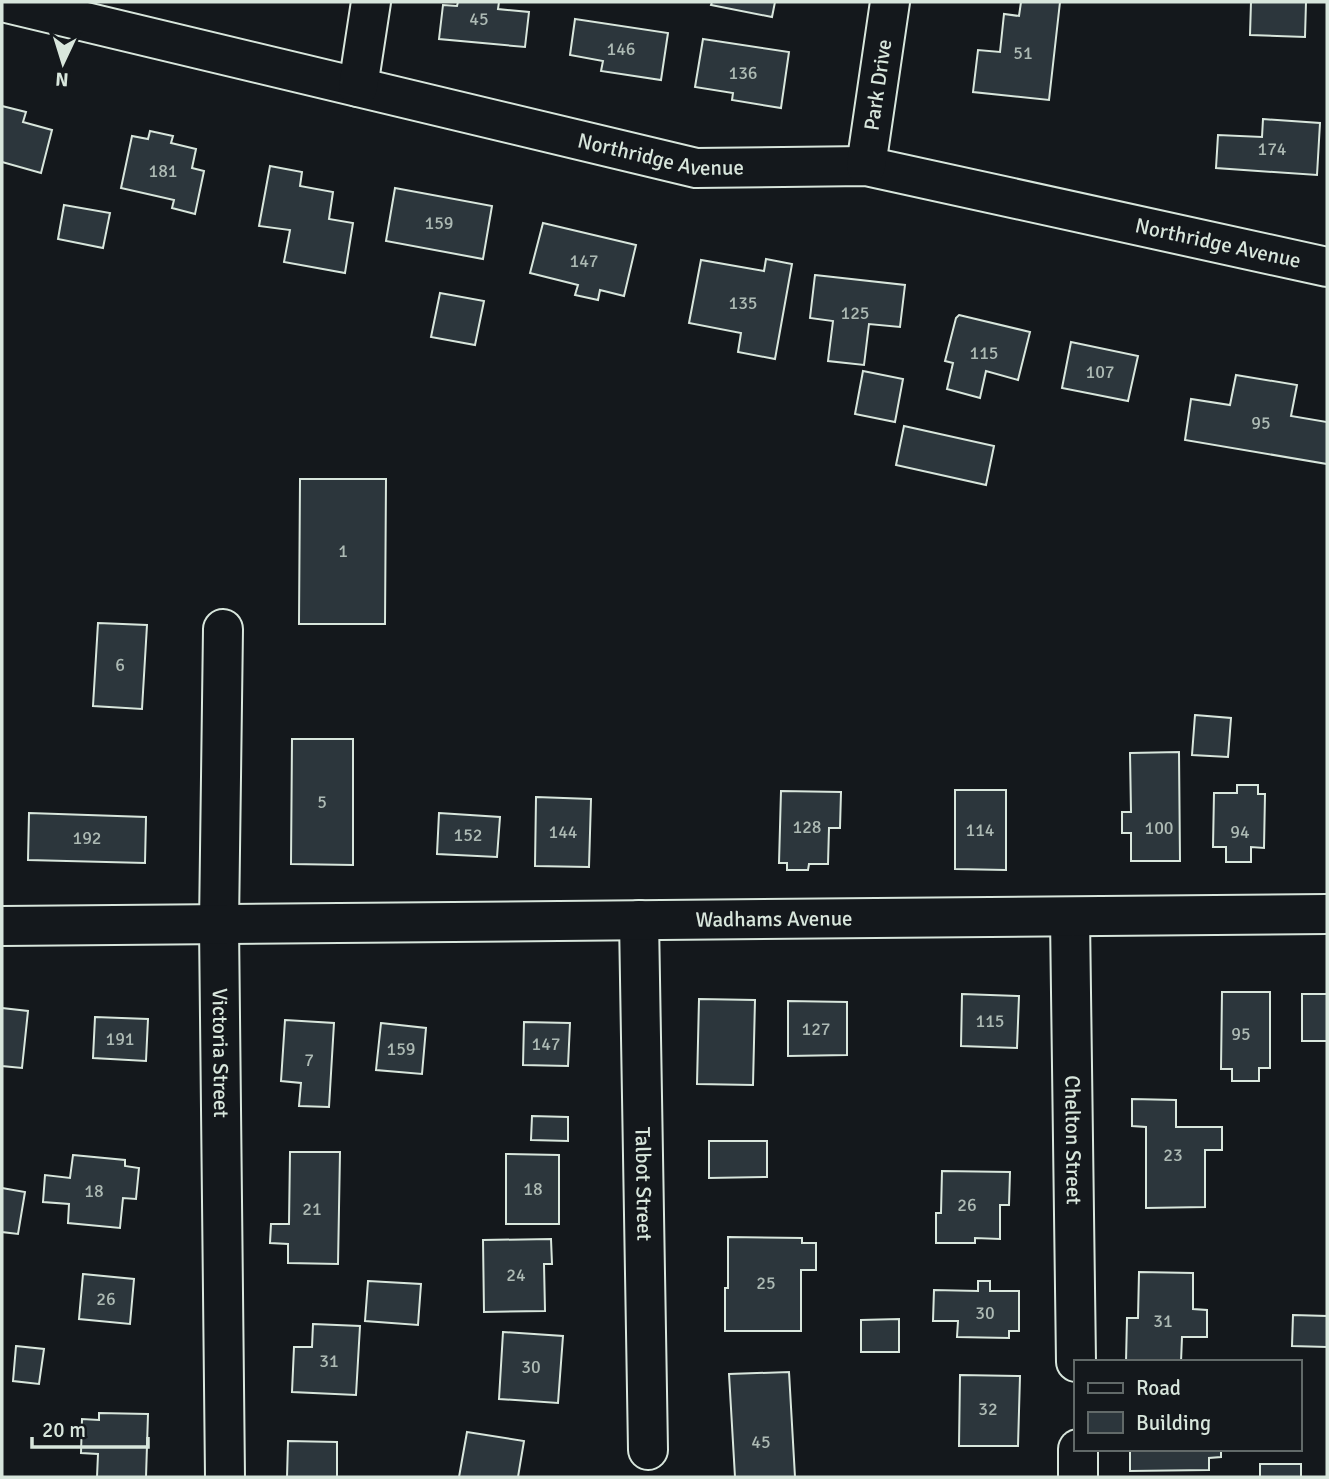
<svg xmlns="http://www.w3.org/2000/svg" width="1329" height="1479" viewBox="0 0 1329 1479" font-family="Signika,sans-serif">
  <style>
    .building { fill: #2c363c; stroke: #d8e6dc; stroke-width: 2 }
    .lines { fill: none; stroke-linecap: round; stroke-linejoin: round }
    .minor-casing { stroke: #d8e6dc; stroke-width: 42 }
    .minor { stroke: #14181c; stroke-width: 38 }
    .labels { text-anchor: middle; stroke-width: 5; stroke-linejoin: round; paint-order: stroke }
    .number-label { font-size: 18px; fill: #adbab4 }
    .street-label { font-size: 21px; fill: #d8e6dc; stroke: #14181c }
  </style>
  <rect width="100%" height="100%" fill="#14181c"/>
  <g class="building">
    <path d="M458 2H499L498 9 529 12 525 47 439 39 443 5 457 6Z"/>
    <path d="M712 2H775L772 17 711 5Z"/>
    <path d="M1021 2H1060L1049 100 973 92 978 50 1000 52 1004 14 1019 16Z"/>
    <path d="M1251 2H1306L1305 37 1250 35Z"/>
    <path d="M575 19 668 33 661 80 601 71 603 61 570 55Z"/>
    <path d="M703 39 789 52 781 108 732 100 733 93 695 87Z"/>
    <path d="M2 106 26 112 23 122 52 130 41 173 2 162Z"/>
    <path d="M1263 119 1320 123 1317 175 1216 168 1218 135 1262 137Z"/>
    <path d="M150 131 173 136 171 143 196 149 192 168 204 171 195 214 172 208 174 200 121 188 132 136 148 139Z"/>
    <path d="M270 166 302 172 300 186 333 192 329 219 353 223 345 273 284 262 290 230 259 226Z"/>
    <path d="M395 188 492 206 483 259 386 241Z"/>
    <path d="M64 205 110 213 103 248 58 239Z"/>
    <path d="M543 223 636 245 624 296 600 290 598 300 575 295 578 285 530 273Z"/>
    <path d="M766 259 792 264 775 359 738 352 741 333 689 323 701 260 764 271Z"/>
    <path d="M815 275 905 285 900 327 869 324 864 365 828 361 833 321 810 318Z"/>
    <path d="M440 293 484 301 475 345 431 337Z"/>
    <path d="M959 315 1030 332 1018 380 986 371 980 398 947 389 953 363 945 361 956 318Z"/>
    <path d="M1071 342 1138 356 1128 401 1062 388Z"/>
    <path d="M863 371 903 379 895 422 855 414Z"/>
    <path d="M1236 375 1297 385 1291 416 1327 422V464L1185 440 1191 399 1230 405Z"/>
    <path d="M904 426 994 446 986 485 896 465Z"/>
    <path d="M300 479H386L385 624H299Z"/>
    <path d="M98 623 147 625 142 709 93 706Z"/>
    <path d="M1195 715 1231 718 1228 757 1192 755Z"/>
    <path d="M292 739H353V865L291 864Z"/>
    <path d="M1179 752 1180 861H1131V833H1122V812H1131L1130 753Z"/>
    <path d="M1237 785H1258V794H1265L1264 848 1251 847V862H1226V847H1213L1214 793H1237Z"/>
    <path d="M955 790H1006V870L955 869Z"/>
    <path d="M781 791 841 792 840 828H829L828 864H809L808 870H787V863H779Z"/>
    <path d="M536 797 591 799 589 867 535 866Z"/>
    <path d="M29 813 146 817 145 863 28 860Z"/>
    <path d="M439 813 500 817 497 857 437 854Z"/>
    <path d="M1222 992H1270V1068H1259V1081H1232V1069H1221Z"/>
    <path d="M962 994 1019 996 1017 1048 961 1046Z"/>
    <rect x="1302" y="994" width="25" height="47"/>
    <path d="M699 999 755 1000 753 1085 697 1084Z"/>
    <path d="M788 1001 847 1002V1055L788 1056Z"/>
    <path d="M2 1008 28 1011 22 1068 2 1066Z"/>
    <path d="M95 1017 148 1019 146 1061 93 1058Z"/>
    <path d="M285 1020 334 1023 329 1107 299 1106 301 1083 281 1081Z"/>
    <path d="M524 1022 570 1023 568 1066 523 1065Z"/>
    <path d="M381 1023 426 1028 422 1074 376 1070Z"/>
    <path d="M1132 1099 1176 1100V1127H1222V1150H1205V1207L1146 1208V1127L1132 1126Z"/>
    <path d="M532 1116 568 1117V1141L531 1140Z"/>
    <path d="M709 1141H767V1177L709 1178Z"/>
    <path d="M290 1152H340L338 1264 288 1263V1244L270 1243 271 1224H289Z"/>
    <path d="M506 1154 559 1155V1224H506Z"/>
    <path d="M73 1155 125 1160V1166L139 1168 136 1199 123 1198 120 1228 68 1223 69 1204 43 1202 45 1175 70 1178Z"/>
    <path d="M942 1171 1010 1172 1009 1205H1000V1239L975 1238V1243H936V1213H941Z"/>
    <path d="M2 1188 25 1192 18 1234 2 1232Z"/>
    <path d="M728 1237 802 1238V1243H816V1270H801V1331H725V1288H728Z"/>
    <path d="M551 1239 552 1264H544L545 1311 484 1312 483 1240Z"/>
    <path d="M1139 1272 1193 1273V1309L1207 1310V1337H1182L1181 1362H1126L1127 1318H1138Z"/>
    <path d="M83 1274 134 1279 130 1324 79 1319Z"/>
    <path d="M368 1281 421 1284 418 1325 365 1321Z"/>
    <path d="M978 1281H990V1291H1019V1331H1009V1338L957 1337 958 1321H933L934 1290 978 1291Z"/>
    <path d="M1293 1315 1327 1316V1347L1292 1346Z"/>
    <path d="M899 1319V1352H861V1320Z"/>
    <path d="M313 1324 360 1326 356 1395 292 1392 294 1347H312Z"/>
    <path d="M503 1332 563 1336 558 1403 499 1399Z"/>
    <path d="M16 1346 44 1349 39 1384 13 1381Z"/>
    <path d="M789 1372 795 1477H735L729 1374Z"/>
    <path d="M960 1375 1020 1376 1018 1446H959Z"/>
    <path d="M99 1413 148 1414 146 1477H97L98 1454 81 1453 82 1419 99 1420Z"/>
    <path d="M467 1432 524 1441 518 1477H459Z"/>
    <path d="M288 1441 337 1442V1477H287Z"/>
    <path d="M1130 1449H1221V1457L1209 1458V1470L1130 1471Z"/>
    <rect x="1260" y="1464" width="41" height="13"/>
  </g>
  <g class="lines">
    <defs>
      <g id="minor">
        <path id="s1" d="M2 2 696 168 866 166 1327 267"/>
        <path d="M358 87 371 2"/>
        <path id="s2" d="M866 166 890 2"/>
        <path id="s3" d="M223 629 219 925 225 1477"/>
        <path id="s4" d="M1070 918 1076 1362"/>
        <path id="s5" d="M639 920 648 1450"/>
        <path id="s6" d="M2 926 1327 914"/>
        <path d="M1078 1449V1477"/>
      </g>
    </defs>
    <use href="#minor" class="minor-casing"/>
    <use href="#minor" class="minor"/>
  </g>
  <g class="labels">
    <g class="number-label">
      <text x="479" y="25">45</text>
      <text x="621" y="55">146</text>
      <text x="1023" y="59">51</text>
      <text x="743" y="79">136</text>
      <text x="1272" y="155">174</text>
      <text x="163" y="177">181</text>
      <text x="439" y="229">159</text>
      <text x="584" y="267">147</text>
      <text x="743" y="309">135</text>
      <text x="855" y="319">125</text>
      <text x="984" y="359">115</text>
      <text x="1100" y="378">107</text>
      <text x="1261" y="429">95</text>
      <text x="343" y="557">1</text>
      <text x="120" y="671">6</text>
      <text x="322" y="808">5</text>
      <text x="807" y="833">128</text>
      <text x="1159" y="834">100</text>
      <text x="980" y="836">114</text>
      <text x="563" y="838">144</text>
      <text x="1240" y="838">94</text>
      <text x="468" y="841">152</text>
      <text x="87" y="844">192</text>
      <text x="990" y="1027">115</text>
      <text x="816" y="1035">127</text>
      <text x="1241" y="1040">95</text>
      <text x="120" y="1045">191</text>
      <text x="546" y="1050">147</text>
      <text x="401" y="1055">159</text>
      <text x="309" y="1066">7</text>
      <text x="1173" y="1161">23</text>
      <text x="533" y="1195">18</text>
      <text x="94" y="1197">18</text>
      <text x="967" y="1211">26</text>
      <text x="312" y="1215">21</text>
      <text x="516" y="1281">24</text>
      <text x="766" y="1289">25</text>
      <text x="106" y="1305">26</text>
      <text x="985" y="1319">30</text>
      <text x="1163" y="1327">31</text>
      <text x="329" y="1367">31</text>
      <text x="531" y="1373">30</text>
      <text x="988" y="1415">32</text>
      <text x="761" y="1448">45</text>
    </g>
    <g class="street-label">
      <text dy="7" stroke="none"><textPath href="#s2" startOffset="82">Park Drive</textPath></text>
      <text dy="7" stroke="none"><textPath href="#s1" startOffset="677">Northridge Avenue</textPath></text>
      <text dy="7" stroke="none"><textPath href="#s1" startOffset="1244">Northridge Avenue</textPath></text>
      <text dy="7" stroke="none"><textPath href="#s6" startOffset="772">Wadhams Avenue</textPath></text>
      <text dy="7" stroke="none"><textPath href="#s3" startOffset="424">Victoria Street</textPath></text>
      <text dy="7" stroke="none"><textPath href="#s4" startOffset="222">Chelton Street</textPath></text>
      <text dy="7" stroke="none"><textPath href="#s5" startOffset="264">Talbot Street</textPath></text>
    </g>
  </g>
  <rect width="1329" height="1479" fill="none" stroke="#d8e6dc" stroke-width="7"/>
  <rect x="1074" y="1360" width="228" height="91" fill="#14181c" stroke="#626a69" stroke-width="2"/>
  <rect x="1088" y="1383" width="35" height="10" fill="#14181c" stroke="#626a69" stroke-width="2"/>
  <text x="1136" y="1395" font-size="21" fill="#d8e6dc">Road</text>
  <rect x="1088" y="1412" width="35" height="21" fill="#2c363c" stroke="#626a69" stroke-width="2"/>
  <text x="1136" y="1430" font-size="21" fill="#d8e6dc">Building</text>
  <g transform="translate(63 63) rotate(184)" stroke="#14181c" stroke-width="5" paint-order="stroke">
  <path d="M0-5L12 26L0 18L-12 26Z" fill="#d8e6dc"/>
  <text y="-10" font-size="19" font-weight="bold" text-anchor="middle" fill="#d8e6dc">N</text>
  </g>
  <path d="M32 1437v10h116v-10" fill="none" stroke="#d8e6dc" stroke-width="3.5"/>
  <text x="42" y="1437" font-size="21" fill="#d8e6dc" stroke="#14181c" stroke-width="5" paint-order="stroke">20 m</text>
</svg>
